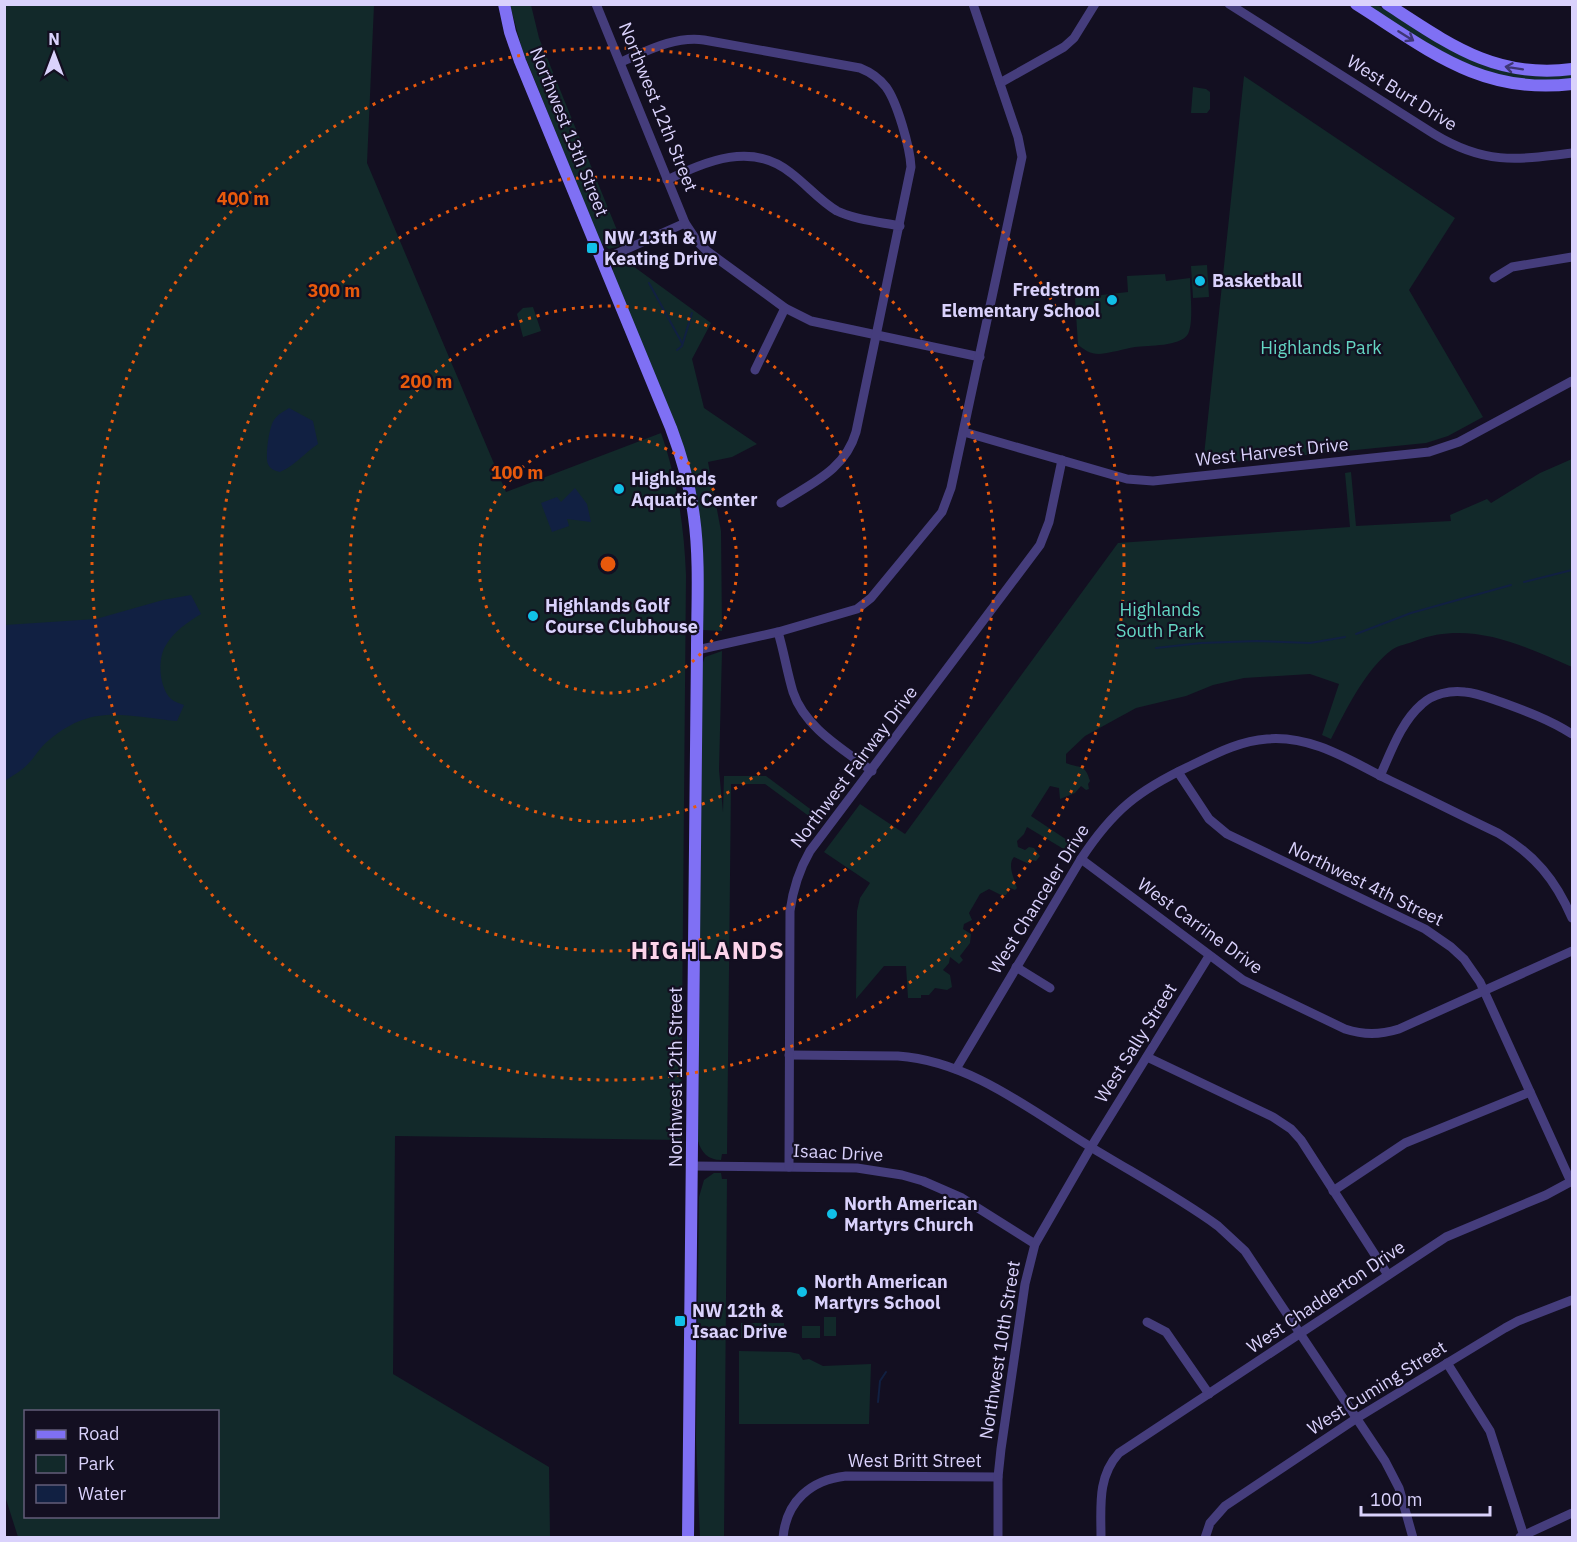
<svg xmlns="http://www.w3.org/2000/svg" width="1577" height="1542" viewBox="0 0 1577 1542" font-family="'IBM Plex Sans',sans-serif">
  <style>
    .green { fill: #12292a; fill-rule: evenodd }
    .water { fill: #112042 }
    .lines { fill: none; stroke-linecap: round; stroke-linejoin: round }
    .stream { stroke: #112042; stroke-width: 2 }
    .street { stroke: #453d7c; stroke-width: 9 }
    .secondary { stroke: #7f70f4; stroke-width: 12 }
    .oneway { stroke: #3e3675 }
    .ring { fill: none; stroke: #e8590c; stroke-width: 3; stroke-dasharray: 3 6 }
    .poi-dot { fill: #11c0e8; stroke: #130f21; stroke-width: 2 }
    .labels { text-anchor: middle; stroke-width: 4.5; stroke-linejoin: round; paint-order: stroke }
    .street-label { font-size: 18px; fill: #dad2fc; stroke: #130f21 }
    .poi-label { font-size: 18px; font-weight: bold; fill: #dad2fc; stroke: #130f21; text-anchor: start }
    .park-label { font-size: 18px; fill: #64d6c3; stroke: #130f21 }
    .district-label { font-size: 24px; font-weight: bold; letter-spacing: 1.5px; fill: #fcd4ea; stroke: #130f21 }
    .centre { fill: #e8590c; stroke: #130f21; stroke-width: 3 }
    .ring-label { font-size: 18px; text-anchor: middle; font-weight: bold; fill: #e8590c; stroke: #130f21; stroke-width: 4.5; stroke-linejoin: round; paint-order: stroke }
  </style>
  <rect width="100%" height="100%" fill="#130f21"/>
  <g class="green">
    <path d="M5 5H374L367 163 506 492 661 433C677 479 684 525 686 575L681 1140 395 1136 393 1374 549 1467 550 1537H18L5 1496ZM26 1412H218V1516H26Z"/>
    <path d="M510 5H531L539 38 623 245 609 249 600 242 522 49Z"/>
    <path d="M1366 5H1377C1418 28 1457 60 1503 71 1525 75 1550 73 1572 74V80C1559 80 1545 82 1531 81 1468 75 1418 37 1366 5Z"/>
    <path d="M1244 76 1455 218 1409 290 1483 417 1448 436 1426 443 1203 465Z"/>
    <path d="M1193 87 1206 89 1210 92V109L1207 113H1191Z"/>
    <path d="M626 255 633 266 711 323 692 359 704 408 757 444 732 457 708 462 721 531 722 631 703 630 698 512 613 272V262Z"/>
    <path d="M1207 265 1209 297 1193 298 1191 266Z"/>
    <path d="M1165 274 1166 281 1190 278C1190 292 1194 323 1188 334 1180 347 1149 345 1135 347 1124 349 1111 353 1099 354 1090 354 1085 350 1078 345L1075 298 1128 292 1127 276Z"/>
    <path d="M533 307 541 331 523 337 517 314 523 308Z"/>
    <path d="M1572 459V667C1522 645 1470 620 1415 641 1408 644 1399 645 1393 649 1366 668 1346 710 1331 739L1322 735 1339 684 1310 674 1244 678 1213 685 1186 696 1136 708 1085 736 1066 754V763C1080 769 1085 763 1090 781L1088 784 1089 789 1086 790 1081 786 1075 793 1060 799 1059 788 1050 786 1031 816 1076 846 1072 854 1027 827 1024 834 1017 841 1018 847 1025 850 1029 847 1034 848 1040 856 1036 861 1031 860 1029 864 1014 857C1007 865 1014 878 1017 888L1015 890 1010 888 1006 895H1001L989 889 980 894 969 913 972 920 964 924 963 929 971 934 970 943 960 956 963 960 959 964 950 957 949 963 943 970 950 975 952 987 947 990 935 988 929 995H921V998H908L906 966H884L856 999 857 911 860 898 870 883 824 852 860 804 905 834 1118 543 1350 527 1345 473 1351 472 1356 526 1451 521 1450 515 1487 499 1491 503 1540 473Z"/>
    <path d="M722 651 719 770 723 812 724 776H766L821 817 817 822 765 784H731L727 1154H722L721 1160C708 1160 701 1152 698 1141L702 665 705 657Z"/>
    <path d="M714 1173H721L722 1179H727L724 1537 700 1538 696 1439 699 1197 704 1180Z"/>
    <rect x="824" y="1317" width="12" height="19"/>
    <rect x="741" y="1323" width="43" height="15"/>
    <rect x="802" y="1326" width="18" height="12"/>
    <path d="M739 1351 790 1352 799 1354 803 1360 809 1359 823 1366 871 1364 869 1424H739Z"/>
  </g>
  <g class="water">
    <path d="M289 408 313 421 318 444C303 454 297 464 280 472 275 471 270 469 268 464 265 456 269 427 274 420 278 414 283 412 289 408Z"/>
    <path d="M575 488 587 504 591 522 567 519 569 526 552 532 541 503 557 497 561 502Z"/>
    <path d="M191 595 201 614C188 622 174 631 166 645 157 659 159 687 171 699 175 702 179 703 184 705L177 721C124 716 93 703 49 740 40 747 35 757 27 765 21 771 12 776 5 781V625L96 619 163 600Z"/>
  </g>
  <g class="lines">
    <g class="stream">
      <path d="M649 283 682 343"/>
      <path d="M677 350 682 346 692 313"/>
      <path d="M1524 582 1572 570"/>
      <path d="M1356 634 1411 613 1511 585"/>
      <path d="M1156 648 1201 643 1257 641 1310 643 1345 637"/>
      <path d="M878 1402 880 1381 886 1372"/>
    </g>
    <g class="street">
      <path d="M596 4 685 223 697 241 707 251 785 308 811 321 980 357"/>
      <path d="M1229 4 1434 134C1485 165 1517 160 1572 153"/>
      <path d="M621 62C647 51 674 36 704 40L860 68C870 72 879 78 886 87 897 102 910 147 911 167L856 432C845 470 812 483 781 503"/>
      <path d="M1000 83 1064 47 1074 38 1095 4"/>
      <path d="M667 180C707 161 752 141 791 173 807 185 820 201 837 211 856 220 880 222 900 226"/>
      <path d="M602 260 685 223"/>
      <path d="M1494 278 1512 267 1572 257"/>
      <path d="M755 370 785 308"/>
      <path d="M964 432 1127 479 1153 481 1429 452 1459 442 1572 381"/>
      <path d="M778 632C784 652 787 672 793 692 805 728 843 749 872 771"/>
      <path d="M697 650 778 632 857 609 871 598 942 512 951 488 1022 157 1018 137 973 4"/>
      <path d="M1178 772 1209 819 1227 834 1425 929 1451 947 1464 959 1480 982 1571 1182"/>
      <path d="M1380 776C1391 752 1401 722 1422 704 1433 694 1450 690 1465 692 1477 693 1489 698 1501 702 1526 711 1550 720 1572 734"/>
      <path d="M1081 859 1243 980 1345 1029C1364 1035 1379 1035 1399 1029L1572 951"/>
      <path d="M1016 967 1050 988"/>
      <path d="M789 1055 898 1056C971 1061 1033 1112 1094 1149 1135 1174 1178 1197 1218 1226L1245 1251 1385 1461 1399 1488 1413 1538"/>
      <path d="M1147 1057 1273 1117 1291 1129 1301 1140 1388 1275"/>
      <path d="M956 1069 1081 859C1113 810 1139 790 1190 766 1215 754 1239 741 1267 739 1313 735 1352 762 1391 781 1427 798 1462 816 1498 833 1535 855 1555 879 1572 918"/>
      <path d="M693 1166 857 1168 902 1175 923 1181 962 1198 1035 1244"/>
      <path d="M789 1167 790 911C793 889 799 870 810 851L1040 545 1049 522 1062 460"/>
      <path d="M1333 1191 1405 1143 1530 1092"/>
      <path d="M1147 1322 1166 1332 1209 1394"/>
      <path d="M1447 1363 1490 1431 1524 1536"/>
      <path d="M1520 1537 1572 1513"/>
      <path d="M783 1538C786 1501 811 1480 846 1476L998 1477"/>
      <path d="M998 1538V1477L1001 1449 1025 1284 1035 1244 1091 1147 1209 956"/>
      <path d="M1101 1538C1101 1507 1097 1477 1119 1453L1446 1237 1546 1195 1572 1181"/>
      <path d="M1205 1538 1210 1523 1225 1506 1357 1418 1505 1328 1518 1321 1572 1300"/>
    </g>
    <g class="secondary">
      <path d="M504 4 510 32 520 61 671 428C682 457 690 486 694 517 700 561 697 606 697 650L688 1538"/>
      <path d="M1356 4C1429 50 1481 95 1572 84"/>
      <path d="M1387 4C1449 44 1495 79 1572 69"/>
    </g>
  </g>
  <defs><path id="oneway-shaft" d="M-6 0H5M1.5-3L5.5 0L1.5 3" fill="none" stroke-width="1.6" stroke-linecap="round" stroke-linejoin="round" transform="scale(1.5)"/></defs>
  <g class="oneway">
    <use href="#oneway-shaft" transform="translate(1406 36) rotate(32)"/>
    <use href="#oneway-shaft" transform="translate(1514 68) rotate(-171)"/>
  </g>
  <g class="ring">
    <circle cx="608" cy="564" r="129"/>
    <circle cx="608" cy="564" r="258"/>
    <circle cx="608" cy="564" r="387"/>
    <circle cx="608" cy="564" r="516"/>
  </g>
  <g class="poi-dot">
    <rect x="586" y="242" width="12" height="12" rx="3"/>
    <circle cx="1200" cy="281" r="6"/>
    <circle cx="1112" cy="300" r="6"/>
    <circle cx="619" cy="489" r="6"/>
    <circle cx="533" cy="616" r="6"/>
    <circle cx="832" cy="1214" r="6"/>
    <circle cx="802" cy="1292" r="6"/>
    <rect x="674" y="1315" width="12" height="12" rx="3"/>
  </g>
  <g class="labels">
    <g class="street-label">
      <text transform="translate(1402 93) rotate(32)" y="6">West Burt Drive</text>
      <text transform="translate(658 107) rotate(68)" y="6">Northwest 12th Street</text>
      <text transform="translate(569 132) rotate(68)" y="6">Northwest 13th Street</text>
      <text transform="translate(1272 452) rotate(-6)" y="6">West Harvest Drive</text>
      <text transform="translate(854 767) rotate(-53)" y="6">Northwest Fairway Drive</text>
      <text transform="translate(1366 884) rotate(26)" y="6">Northwest 4th Street</text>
      <text transform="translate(1039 899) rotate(-58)" y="6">West Chanceler Drive</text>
      <text transform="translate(1200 926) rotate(36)" y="6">West Carrine Drive</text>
      <text transform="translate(1136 1043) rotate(-58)" y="6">West Sally Street</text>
      <text transform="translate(676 1077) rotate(-90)" y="6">Northwest 12th Street</text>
      <text transform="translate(838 1153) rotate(3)" y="6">Isaac Drive</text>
      <text transform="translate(1326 1297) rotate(-34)" y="6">West Chadderton Drive</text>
      <text transform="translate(1000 1350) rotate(-81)" y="6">Northwest 10th Street</text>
      <text transform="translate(1377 1388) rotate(-32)" y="6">West Cuming Street</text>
      <text x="915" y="1467">West Britt Street</text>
    </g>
    <g class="poi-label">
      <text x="604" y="244">NW 13th &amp; W<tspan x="604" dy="21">Keating Drive</tspan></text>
      <text x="1212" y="287">Basketball</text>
      <text x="1100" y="296" text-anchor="end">Fredstrom<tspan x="1100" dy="21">Elementary School</tspan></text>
      <text x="631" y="485">Highlands<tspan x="631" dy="21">Aquatic Center</tspan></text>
      <text x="545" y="612">Highlands Golf<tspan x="545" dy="21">Course Clubhouse</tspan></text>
      <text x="844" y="1210">North American<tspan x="844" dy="21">Martyrs Church</tspan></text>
      <text x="814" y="1288">North American<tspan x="814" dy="21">Martyrs School</tspan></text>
      <text x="692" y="1317">NW 12th &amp;<tspan x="692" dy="21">Isaac Drive</tspan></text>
    </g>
    <g class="park-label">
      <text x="1321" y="354">Highlands Park</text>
      <text x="1160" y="616">Highlands<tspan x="1160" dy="21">South Park</tspan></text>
    </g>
    <g class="district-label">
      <text x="708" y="959">HIGHLANDS</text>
    </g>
  </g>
  <circle cx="608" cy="564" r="9" class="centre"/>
  <g class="ring-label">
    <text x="243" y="205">400 m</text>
    <text x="334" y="297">300 m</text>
    <text x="426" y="388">200 m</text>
    <text x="517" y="479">100 m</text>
  </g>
  <rect width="1577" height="1542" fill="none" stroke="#dad2fc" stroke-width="12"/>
  <rect x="24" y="1410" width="195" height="108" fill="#130f21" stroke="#635d79" stroke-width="1.5"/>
  <rect x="36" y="1430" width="30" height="9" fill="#7f70f4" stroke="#635d79" stroke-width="1.5"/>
  <text x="78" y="1440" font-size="18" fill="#dad2fc">Road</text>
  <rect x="36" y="1455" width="30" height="18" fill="#12292a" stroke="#635d79" stroke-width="1.5"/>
  <text x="78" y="1470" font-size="18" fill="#dad2fc">Park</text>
  <rect x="36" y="1485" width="30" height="18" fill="#112042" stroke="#635d79" stroke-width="1.5"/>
  <text x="78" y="1500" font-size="18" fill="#dad2fc">Water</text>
  <g transform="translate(54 54)" stroke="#130f21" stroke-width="4.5" paint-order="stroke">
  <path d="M0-4.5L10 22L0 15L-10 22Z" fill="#dad2fc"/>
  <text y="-9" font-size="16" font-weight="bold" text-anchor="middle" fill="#dad2fc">N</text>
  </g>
  <path d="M1361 1506v9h129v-9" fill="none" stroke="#dad2fc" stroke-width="3"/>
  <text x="1370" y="1506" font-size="18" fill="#dad2fc" stroke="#130f21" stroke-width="4.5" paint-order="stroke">100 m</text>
</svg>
